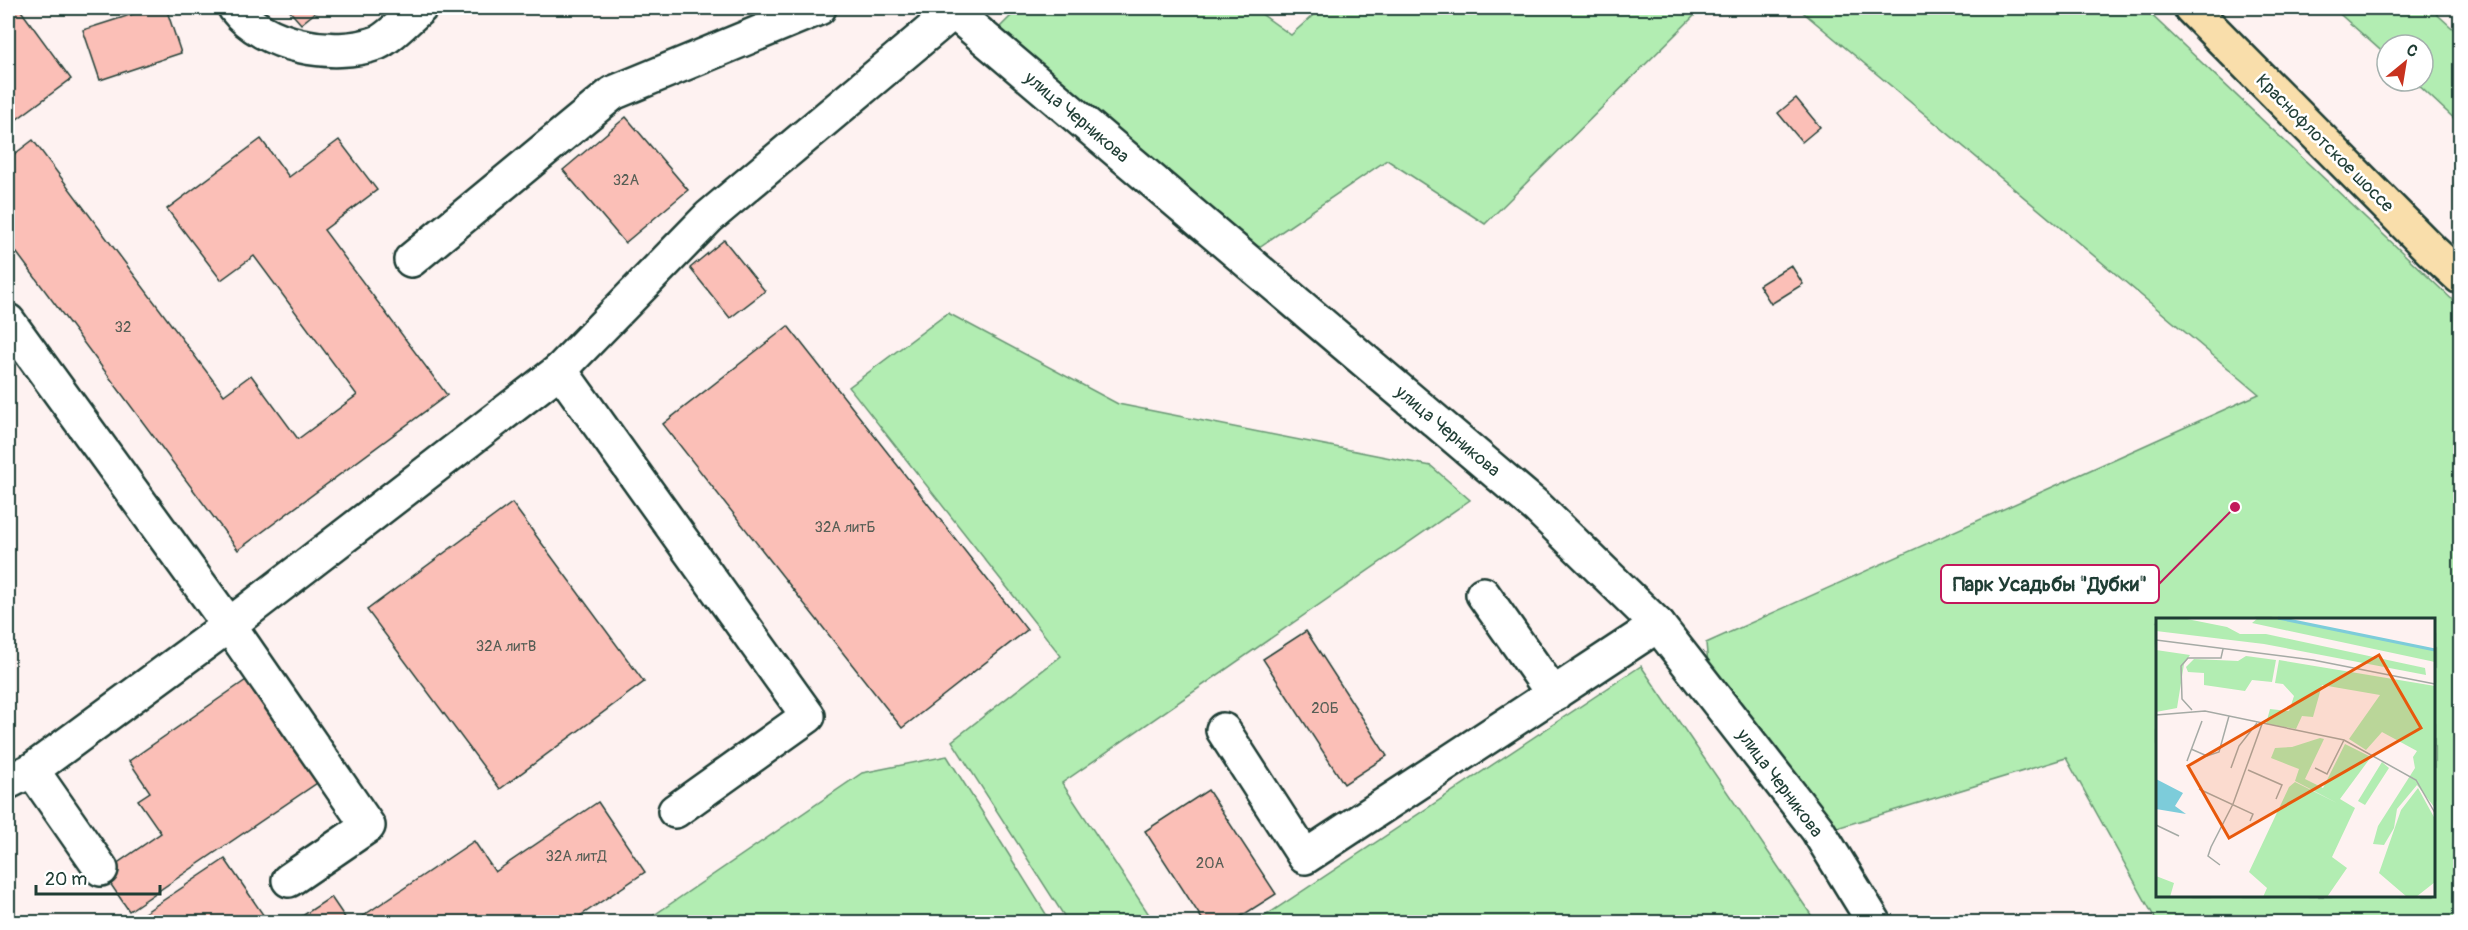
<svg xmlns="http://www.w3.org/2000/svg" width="2468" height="930" viewBox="0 0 2468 930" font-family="Pangolin,sans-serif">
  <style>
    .green { fill: #b2edb2; stroke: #689573; stroke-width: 1.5; fill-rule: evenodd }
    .building { fill: #fbbfb7; stroke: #1f3d34; stroke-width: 1.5 }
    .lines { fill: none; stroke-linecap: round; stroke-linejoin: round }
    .minor-casing { stroke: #1f3d34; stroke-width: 38 }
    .major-casing { stroke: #1f3d34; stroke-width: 38 }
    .minor { stroke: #fff; stroke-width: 33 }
    .major { stroke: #f9deab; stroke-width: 33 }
    .labels { text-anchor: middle; stroke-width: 5; stroke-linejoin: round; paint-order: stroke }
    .number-label { font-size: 15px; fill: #565e55 }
    .street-label { font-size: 18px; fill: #1f3d34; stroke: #fff }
    .inset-river { fill: none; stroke: #7dccda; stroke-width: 3 }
    .inset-road { fill: none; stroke: #a5aaa5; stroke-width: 1.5 }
    .view { fill: #e8590c; fill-opacity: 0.15; stroke: #e8590c; stroke-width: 3 }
    .inset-edge { fill: none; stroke: #1f3d34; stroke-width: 3 }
    .leader { fill: none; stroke: #c2185b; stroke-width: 2 }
    .callout-dot { fill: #c2185b; stroke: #fff; stroke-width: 2 }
    .callout { fill: #fff; stroke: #c2185b; stroke-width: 2 }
    .callout-label { font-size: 20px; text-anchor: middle; font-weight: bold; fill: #1f3d34 }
  </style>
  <rect width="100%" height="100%" fill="#fef2f1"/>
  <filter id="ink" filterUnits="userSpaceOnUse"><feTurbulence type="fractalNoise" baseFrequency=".0167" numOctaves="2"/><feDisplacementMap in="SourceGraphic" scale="12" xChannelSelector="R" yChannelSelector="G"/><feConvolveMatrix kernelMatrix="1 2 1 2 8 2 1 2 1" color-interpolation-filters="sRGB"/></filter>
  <g filter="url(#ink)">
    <g class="green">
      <path d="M1019 8H1253L1291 35 1321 8H1702L1485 224 1387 160 1259 247 997 30Z"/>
      <path d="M1798 8H2144L2460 307V922H2157L2066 758 1814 835 1711 697 1706 643 2259 394ZM2158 620H2434V896H2158Z"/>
      <path d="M2333 8H2430L2460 35V124L2414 81H2423V45H2387V56Z"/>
      <path d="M948 313 1118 404 1431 466 1470 500 1062 783 1154 922H1068L952 741 1061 656 849 387Z"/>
      <path d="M1641 666 1816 922H1256Z"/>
      <path d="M947 756 1051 922H644L862 773Z"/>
    </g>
    <g class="building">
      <path d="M8 8H19L71 79 9 125Z"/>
      <path d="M152 8H166L181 53 100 80 83 30Z"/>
      <path d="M287 8H321L301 24Z"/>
      <path d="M1796 98 1820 127 1802 142 1778 113Z"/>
      <path d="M626 117 688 190 625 243 563 170Z"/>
      <path d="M261 139 289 177 339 140 377 190 324 230 447 395 238 550 8 241V159L33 140 224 395 251 375 298 439 357 395 254 256 221 280 167 209Z"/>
      <path d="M724 240 765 291 730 318 690 268Z"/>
      <path d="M1791 265 1803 284 1771 304 1759 285Z"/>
      <path d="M788 326 1027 630 902 728 663 424Z"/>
      <path d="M512 503 644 682 500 789 367 610Z"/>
      <path d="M1306 631 1387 756 1344 784 1263 659Z"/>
      <path d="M249 678 320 781 129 911 103 873 161 833 138 800 150 792 129 761Z"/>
      <path d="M1208 790 1276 894 1232 922H1204L1145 831Z"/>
      <path d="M598 802 645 872 571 922H354L474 841 495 872Z"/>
      <path d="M225 859 268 922H131Z"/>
      <path d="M331 897 348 922H293Z"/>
      <path d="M2099 916 2103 922H2087Z"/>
    </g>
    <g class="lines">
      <defs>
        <g id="minor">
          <path d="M235 8C264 46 333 59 377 43 389 38 409 17 420 8"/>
          <path d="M949 8 1537 507 1658 625 1817 829 1874 922"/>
          <path d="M411 260 613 93 819 8"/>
          <path d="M8 321 229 625 368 826 289 880"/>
          <path d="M560 370 808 716 675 811"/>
          <path d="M1483 594 1554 695"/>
          <path d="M1223 730 1305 857 1658 625"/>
          <path d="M32 770 101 869"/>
          <path d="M8 782 32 770 229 625 560 370 709 217 953 12"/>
        </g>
        <path id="major" d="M2191 8 2432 251 2460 277"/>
      </defs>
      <use href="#minor" class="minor-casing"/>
      <use href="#major" class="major-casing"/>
      <use href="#minor" class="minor"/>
      <use href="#major" class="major"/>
    </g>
  </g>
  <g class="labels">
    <g class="number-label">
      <text x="626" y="185">32А</text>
      <text x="123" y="332">32</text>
      <text x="845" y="532">32А литБ</text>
      <text x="506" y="651">32А литВ</text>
      <text x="1325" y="713">20Б</text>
      <text x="576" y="861">32А литД</text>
      <text x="1210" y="868">20А</text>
    </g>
    <g class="street-label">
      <text transform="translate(1077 117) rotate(40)" y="6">улица Черникова</text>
      <text transform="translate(2325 143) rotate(45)" y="6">Краснофлотское шоссе</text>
      <text transform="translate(1448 431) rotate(40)" y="6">улица Черникова</text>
      <text transform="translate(1780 783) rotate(53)" y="6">улица Черникова</text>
    </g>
  </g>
  <g transform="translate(2156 618)">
    <rect width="279" height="279" fill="#fef2f1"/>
    <path d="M0 0H26L71 9 84 16H110L269 50 270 57 108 26 0 13ZM102 0H122L279 32V44L96 5ZM0 32 34 37 28 46 21 90 0 94ZM90 38 120 42 116 64 96 62 89 73 48 67V55L32 54 30 49 38 41 82 43ZM123 42 279 68V190L261 167 241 191 238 210 228 227 217 226 222 208 259 150 257 139 261 133 226 114 210 132 193 121 224 77 166 67 157 99 146 98 140 111 110 106 114 91 133 93 138 78 127 66 119 65ZM164 120 168 121 149 161 167 170 189 126 215 139 184 181 199 190 176 239 191 250 171 279H107L111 270 93 254 133 169 139 164 181 185 139 163 143 151 115 140 119 130 136 129ZM226 144 233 150 209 187 202 183ZM262 170 279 201V264L260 279H251L223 255 245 192ZM0 258 18 265 14 279H0Z" fill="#b2edb2"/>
    <path d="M0 161 27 175 19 188 30 196 0 191Z" fill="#7dccda"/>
    <path class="inset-river" d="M122 0 279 32"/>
    <path class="inset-road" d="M0 22 157 42 279 66M36 92 26 81 25 48 32 40H65L67 31M0 97 49 93 188 122 260 162 279 195M35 131 51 138 63 134 73 98M31 143 46 103M75 150 83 128 101 105M159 150 171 156 188 122M92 152 126 167 120 181M43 171 97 196 94 203M0 207 23 218M64 247 52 238 55 229 77 186 106 106"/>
    <path class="view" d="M223 37 265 110 73 220 32 148Z"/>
    <rect width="279" height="279" class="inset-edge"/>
  </g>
  <path class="leader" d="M2235 507L2159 584"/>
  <circle class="callout-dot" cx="2235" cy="507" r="6"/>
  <rect class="callout" x="1941" y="565" width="218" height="38" rx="6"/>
  <g class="callout-label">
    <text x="2050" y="591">Парк Усадьбы "Дубки"</text>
  </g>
  <rect width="2468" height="930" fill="none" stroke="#fff" stroke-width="30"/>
  <rect x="15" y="15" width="2438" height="900" fill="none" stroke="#1f3d34" stroke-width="2" filter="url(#ink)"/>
  <g transform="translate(2405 63) rotate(30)"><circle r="28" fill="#ffffff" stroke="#a5b1ae" stroke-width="1.5"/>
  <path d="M0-4.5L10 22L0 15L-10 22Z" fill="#c8321e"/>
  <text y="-9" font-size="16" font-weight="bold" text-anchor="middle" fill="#1f3d34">С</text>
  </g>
  <path d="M36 885v9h124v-9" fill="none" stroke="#1f3d34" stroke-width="3"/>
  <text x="45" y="885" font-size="18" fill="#1f3d34" stroke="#ffffff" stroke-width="4.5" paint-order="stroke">20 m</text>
</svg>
